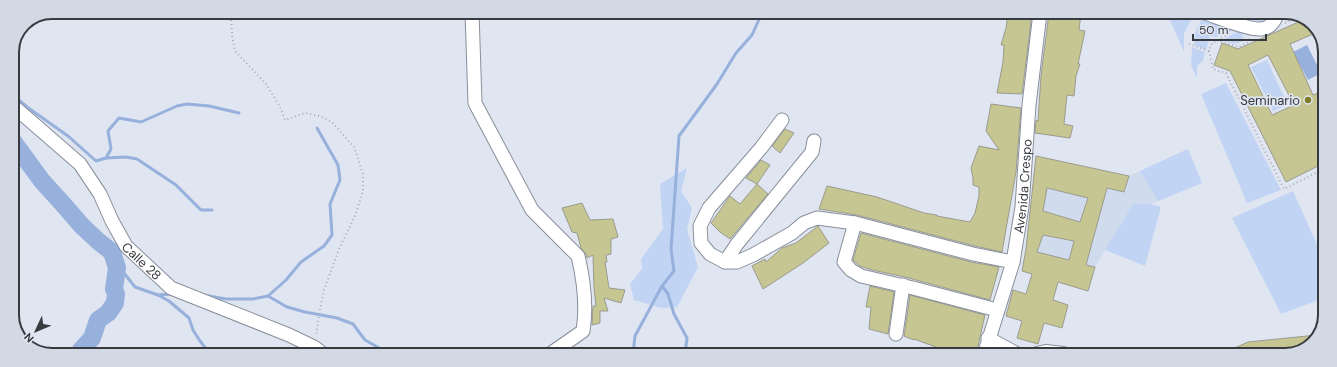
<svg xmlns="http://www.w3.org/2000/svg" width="1337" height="367" viewBox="0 0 1337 367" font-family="'DM Sans',sans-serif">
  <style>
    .built { fill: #d0dbed }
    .green { fill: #c2d4f4 }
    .water { fill: #97b0dc }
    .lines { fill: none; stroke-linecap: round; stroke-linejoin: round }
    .stream { stroke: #97b0dc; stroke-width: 3 }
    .river { stroke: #97b0dc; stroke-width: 18 }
    .building { fill: #c6c692; stroke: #9b9b8e; fill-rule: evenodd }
    .minor-casing { stroke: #888f9a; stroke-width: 15 }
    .major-casing { stroke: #888f9a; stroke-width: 18 }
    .path { stroke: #a8adb7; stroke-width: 2; stroke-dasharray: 1 3; stroke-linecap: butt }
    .minor { stroke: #fff; stroke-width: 13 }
    .major { stroke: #fff; stroke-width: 16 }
    .poi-dot { fill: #817d25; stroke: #dfe6f2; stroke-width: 1.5 }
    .labels { text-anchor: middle; stroke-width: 3.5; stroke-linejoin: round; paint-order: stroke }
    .poi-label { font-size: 13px; fill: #373a3f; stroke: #dfe6f2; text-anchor: end }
    .street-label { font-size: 13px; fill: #373a3f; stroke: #dfe6f2 }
    .rim { fill: none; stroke: #373a3f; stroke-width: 2 }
  </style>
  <rect width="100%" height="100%" fill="#dfe6f2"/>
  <path class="built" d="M1188 149 1202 183 1151 204H1133L1095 267 1026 249 1035 172 1124 192 1129 176Z"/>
  <g class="green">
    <path d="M1167 13H1189L1193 16 1184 34V52Z"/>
    <path d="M1241 13H1272C1263 22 1255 25 1243 20Z"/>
    <path d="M1202 18 1237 29 1216 37 1210 36 1206 50 1194 45 1195 33Z"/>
    <path d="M1242 29 1246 32 1242 35 1244 41 1235 44 1222 40Z"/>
    <path d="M1192 47 1205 52 1203 61 1197 66V78L1191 65Z"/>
    <path d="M1267 60 1288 105 1273 111 1251 67Z"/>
    <path d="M1226 83 1281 190 1247 203 1201 94Z"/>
    <path d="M1188 149 1202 183 1158 201 1140 171Z"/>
    <path d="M687 168 681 191 692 208 687 229 698 267 677 307 661 308 634 300 630 284 642 269 641 259 663 229 660 184Z"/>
    <path d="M1293 191 1324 260V298L1281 314 1232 218Z"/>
    <path d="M1133 204H1151L1161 207 1145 266 1105 250Z"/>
  </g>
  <path class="water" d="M1307 45 1321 73 1308 80 1293 52Z"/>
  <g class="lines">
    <g class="stream">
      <path d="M12 94 27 107 68 136 96 161 106 158 111 149 108 131 119 118 141 122 177 106 187 104 209 106 239 113"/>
      <path d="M106 158 126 157 137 159 176 185 201 210H212"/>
      <path d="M116 263 135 287 158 295 169 301 189 318 193 330 200 341 210 354"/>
      <path d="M158 295 173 294"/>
      <path d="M203 295 226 299H253L268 296 286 280 301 262 324 246 332 235 330 204 340 180 338 165 317 128"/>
      <path d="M268 296 287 307 305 312 337 318 353 324 365 340 390 354"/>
      <path d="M407 354 425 352"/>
      <path d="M633 354 635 336 662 286"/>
      <path d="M685 354 687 338 674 314 668 294 662 286 674 271 671 249 679 136 717 84 736 53 752 35 761 15 764 13"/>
    </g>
    <path class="river" d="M12 140 42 181 62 203 82 226 98 241 112 252 117 268 114 289 116 294 115 303 108 313 98 320 92 338 81 350 79 354"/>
  </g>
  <g class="building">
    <path d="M1008 13H1032L1022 94 997 93 1003 62 1004 45H1001L1006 28Z"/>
    <path d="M1049 13H1081L1079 30 1085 31 1078 64H1080L1076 76 1074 96 1067 95 1064 124 1073 126 1070 138 1035 133 1036 120 1038 121 1041 76Z"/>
    <path d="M1305 19 1315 26 1318 32 1290 44 1313 95 1325 90 1324 163 1286 182 1230 71 1214 65 1222 43 1238 49ZM1268 55 1294 105 1272 115 1248 65Z"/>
    <path d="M991 104 1021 108 1016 172 1002 252 975 246 857 215 819 209 827 186 877 197 924 213 937 215V216L970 222 975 213 979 196V187L973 185V178L971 168 979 146 999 150 986 131Z"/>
    <path d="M785 129 794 133 780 153 772 146Z"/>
    <path d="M1036 156 1129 176 1124 192 1107 188 1086 265 1095 267 1088 291 1058 282 1053 300 1068 305 1062 328 1044 323 1038 344 1017 338 1022 321 1006 316 1013 290 1026 294 1032 274 1022 271 1026 249ZM1047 188 1088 198 1080 222 1043 211ZM1043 235 1074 241 1069 260 1037 252Z"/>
    <path d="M761 160 770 165 757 184 746 178Z"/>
    <path d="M757 184 768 194 730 239 720 232 711 223 730 196 740 204Z"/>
    <path d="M582 203 590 220 613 219 618 237 611 239V254L606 255 607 262H605L609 288 625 290 621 303 604 298 608 311H600V323L592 325 593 306H596L594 288 593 255 587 258 586 254 581 248 577 233 572 232 562 208Z"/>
    <path d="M818 226 829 243 803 263 763 289 752 266 765 259 766 262 782 248 796 243Z"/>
    <path d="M861 233 971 262 999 267 990 300 905 277 872 270 860 266 853 260Z"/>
    <path d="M870 286 894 292 888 334 869 329 871 307H866Z"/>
    <path d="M910 295 985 315 976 355H952V353L914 339V340L904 336Z"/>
    <path d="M1317 335 1310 347 1285 355H1219L1248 342Z"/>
  </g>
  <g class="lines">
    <defs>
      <g id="minor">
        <path d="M472 12 475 103 532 210 578 256C584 281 587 306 583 331L550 354"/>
        <path d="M1205 13C1217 17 1248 30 1260 29 1269 29 1275 22 1277 13"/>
        <path id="s1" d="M12 105 80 164 100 194 112 221 126 246 171 288 289 335 314 347 323 354"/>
        <path d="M782 120 761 148 709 208 700 226 701 243 710 254 725 262H737L753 255 792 233 804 223 817 218 855 223 973 254 1013 262"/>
        <path d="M855 223 844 262 851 270 861 276 913 288 997 310"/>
        <path d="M725 262 737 244 812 152 814 141"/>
        <path d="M896 334 903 285"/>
        <path d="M988 338 1019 355"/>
        <path id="s2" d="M984 355 1013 262 1022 207 1029 105 1040 13"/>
      </g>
      <path id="major" d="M1037 355 1046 353 1063 355"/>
    </defs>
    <use href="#minor" class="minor-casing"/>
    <use href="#major" class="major-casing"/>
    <g class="path">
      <path d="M231 12 232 35 235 51 266 84 279 105 285 120 305 113 319 116 332 122 354 147 363 174V191L355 216 339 249 324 290 319 315 316 336"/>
      <path d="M1285 23 1301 17"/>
      <path d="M22 27 25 23"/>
      <path d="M1217 40 1238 47 1247 43 1249 39"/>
      <path d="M1189 44 1209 51 1212 43 1229 34"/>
      <path d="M1209 51 1213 69 1226 73 1284 189 1324 169"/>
    </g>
    <use href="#minor" class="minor"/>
    <use href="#major" class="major"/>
  </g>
  <circle class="poi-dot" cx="1308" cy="100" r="4"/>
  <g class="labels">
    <g class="poi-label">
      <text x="1300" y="105">Seminario</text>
    </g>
    <g class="street-label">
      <text dy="5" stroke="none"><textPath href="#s2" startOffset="174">Avenida Crespo</textPath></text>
      <text dy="5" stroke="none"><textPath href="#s1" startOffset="206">Calle 28</textPath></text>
    </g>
  </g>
  <path d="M0 0H1337V367H0ZM52 19H1285A33 33 0 0 1 1318 52V315A33 33 0 0 1 1285 348H52A33 33 0 0 1 19 315V52A33 33 0 0 1 52 19Z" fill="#d2d8e4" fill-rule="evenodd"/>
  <path class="rim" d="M52 19H1285A33 33 0 0 1 1318 52V315A33 33 0 0 1 1285 348H52A33 33 0 0 1 19 315V52A33 33 0 0 1 52 19Z"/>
  <g transform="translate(36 331) rotate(226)" stroke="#dfe6f2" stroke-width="3" paint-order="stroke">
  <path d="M0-3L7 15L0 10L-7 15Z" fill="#373a3f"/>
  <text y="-6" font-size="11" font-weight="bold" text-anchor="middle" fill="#373a3f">N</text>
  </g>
  <path d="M1193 34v6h73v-6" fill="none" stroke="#373a3f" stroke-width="2"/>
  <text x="1199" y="34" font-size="12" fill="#373a3f" stroke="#dfe6f2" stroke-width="3" paint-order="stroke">50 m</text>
</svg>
